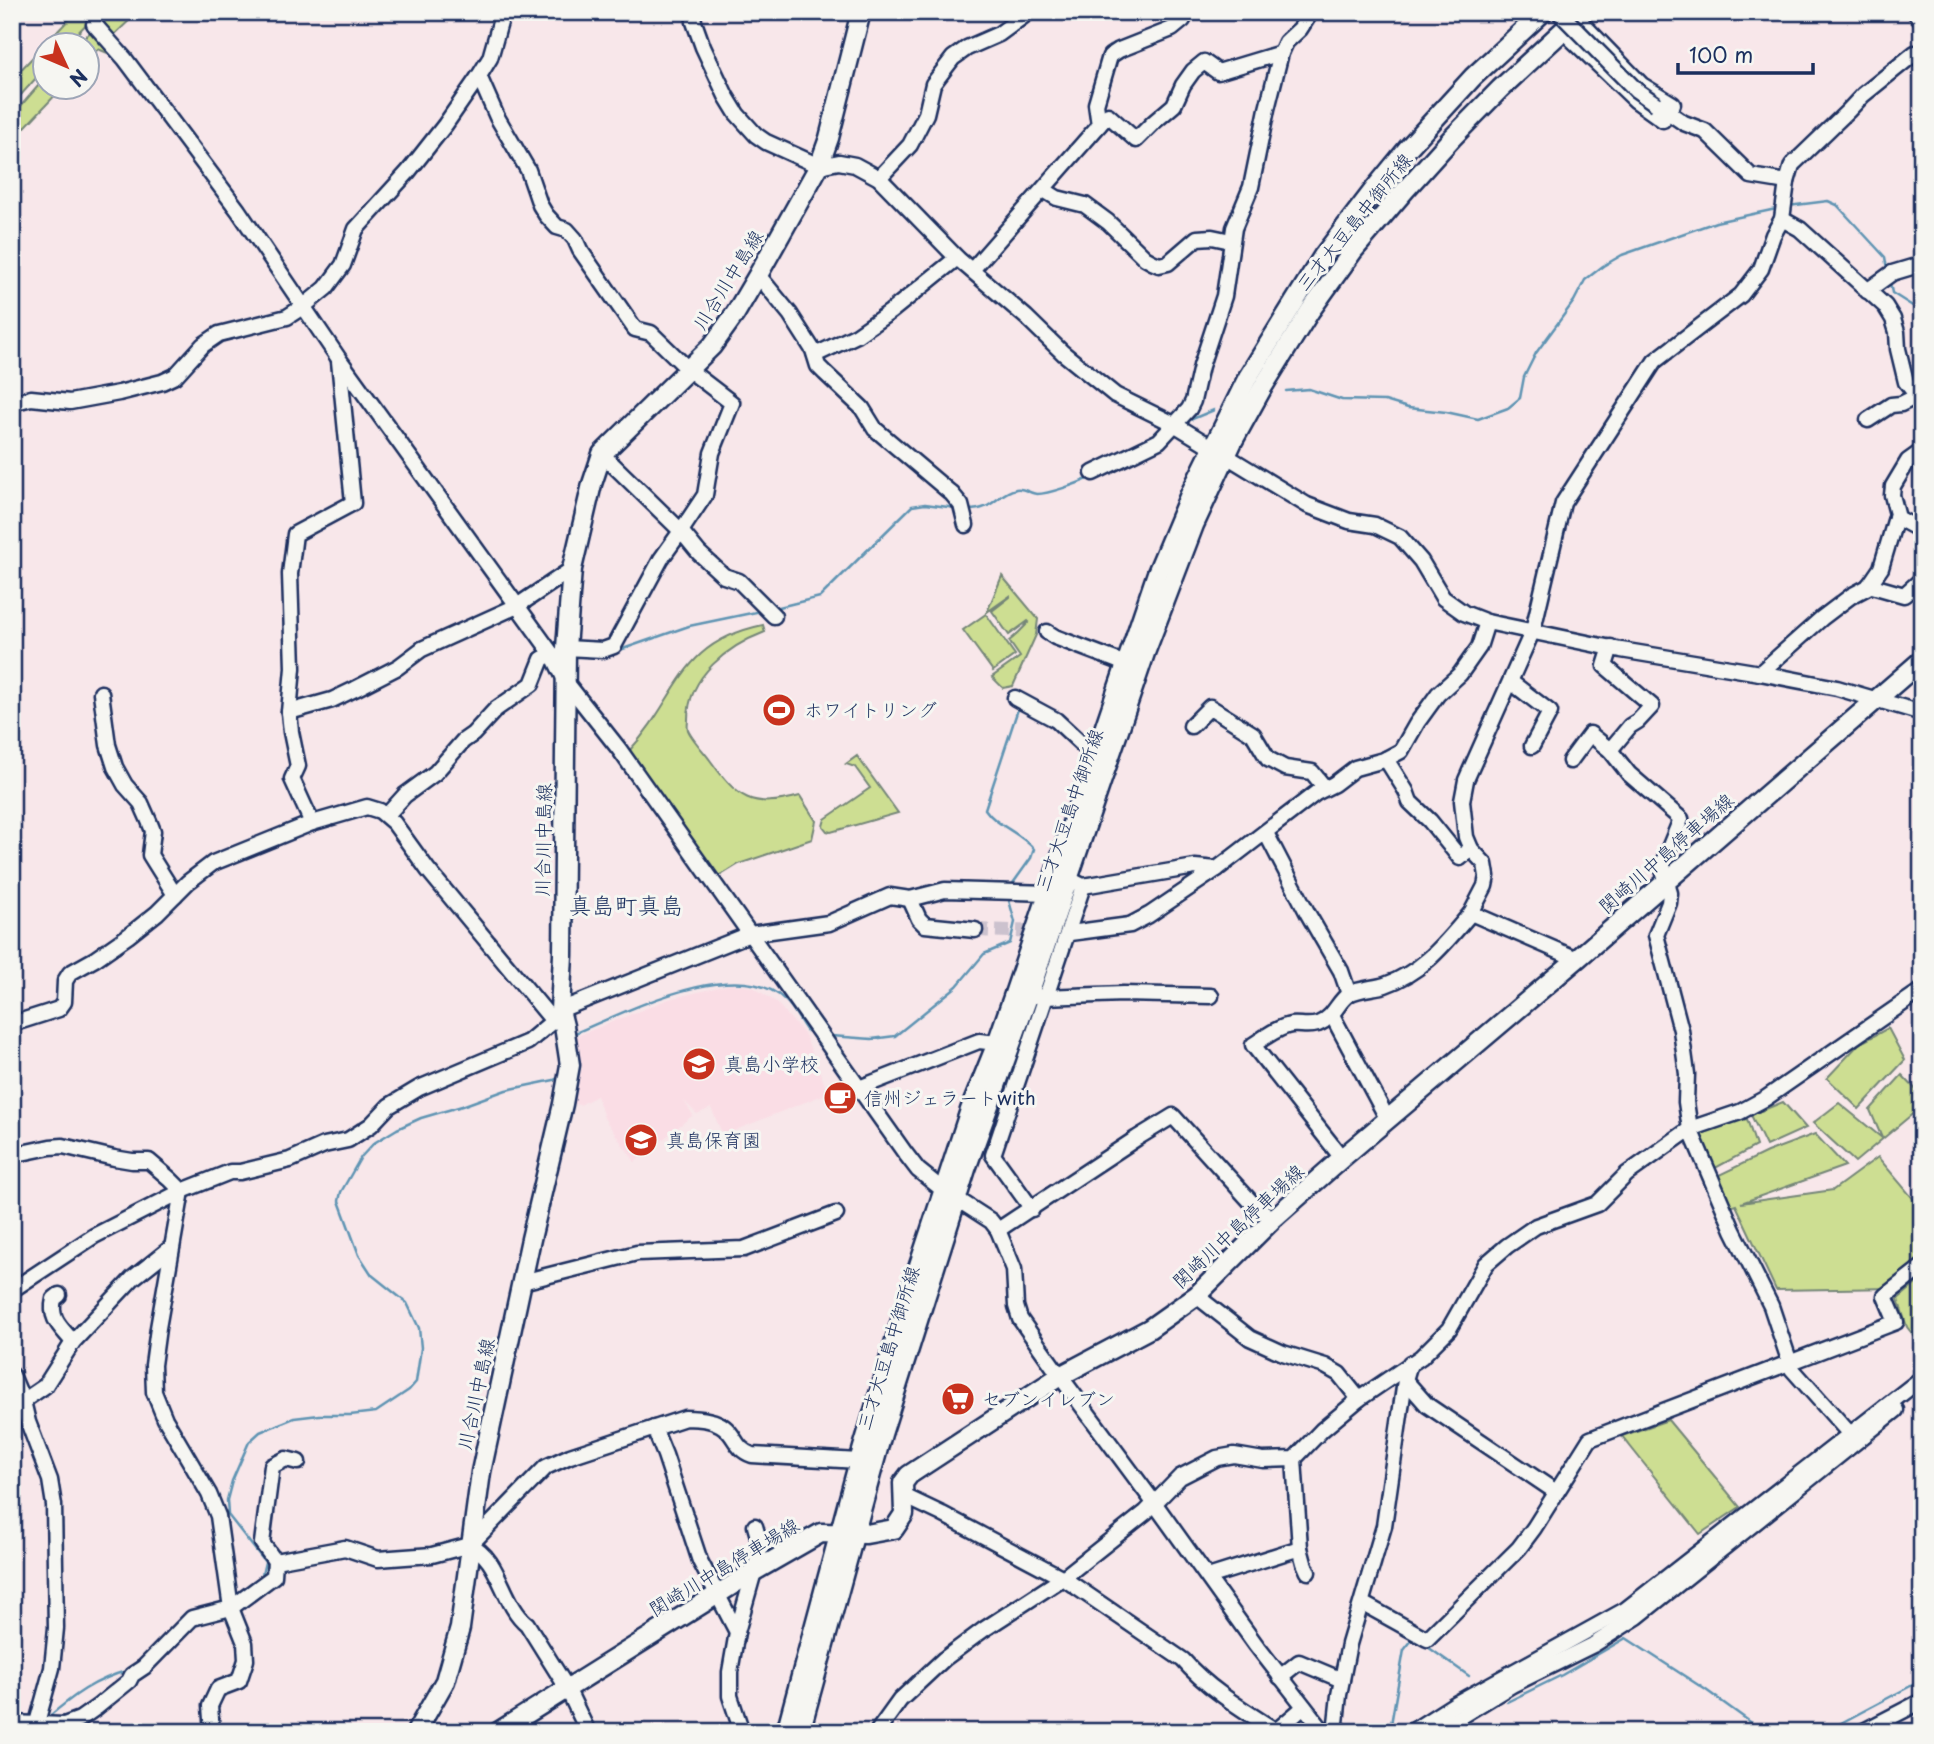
<svg xmlns="http://www.w3.org/2000/svg" width="1934" height="1744" viewBox="0 0 1934 1744" font-family="'Playpen Sans','Klee One',sans-serif">
  <style>
    .built { fill: #fadde5 }
    .green { fill: #cdde92; stroke: #748678; stroke-width: 2 }
    .lines { fill: none; stroke-linecap: round; stroke-linejoin: round }
    .stream { stroke: #5f94b3; stroke-width: 2.5 }
    .minor-tunnel { stroke: #ccc2ce; stroke-width: 14; stroke-dasharray: 14 7; stroke-linecap: butt }
    .minor-casing { stroke: #1b2f5e; stroke-width: 19 }
    .major-casing { stroke: #1b2f5e; stroke-width: 23 }
    .highway-casing { stroke: #1b2f5e; stroke-width: 24 }
    .minor { stroke: #f6f6f2; stroke-width: 14 }
    .major { stroke: #f6f6f2; stroke-width: 18 }
    .highway { stroke: #f6f6f2; stroke-width: 19 }
    .minor-bridge-casing { stroke: #1b2f5e; stroke-width: 19; stroke-linecap: butt }
    .minor-bridge { stroke: #f6f6f2; stroke-width: 14 }
    .labels { text-anchor: middle; stroke-width: 6; stroke-linejoin: round; paint-order: stroke }
    .street-label { font-size: 19px; fill: #1b2f5e; stroke: #f6f6f2 }
    .poi-label { font-size: 19px; fill: #1b2f5e; stroke: #f6f6f2; text-anchor: start }
    .quarter-label { font-size: 23px; fill: #1b2f5e; stroke: #f6f6f2 }
  </style>
  <rect width="100%" height="100%" fill="#f8e7ea"/>
  <filter id="ink" filterUnits="userSpaceOnUse"><feTurbulence type="fractalNoise" baseFrequency=".0143" numOctaves="2"/><feDisplacementMap in="SourceGraphic" scale="14" xChannelSelector="R" yChannelSelector="G"/><feConvolveMatrix kernelMatrix="1 2 1 2 8 2 1 2 1" color-interpolation-filters="sRGB"/></filter>
  <g filter="url(#ink)">
    <path class="built" d="M732 984 753 987 776 1002 805 1035 828 1093 723 1135 711 1108 697 1114 684 1101 693 1115 635 1162 604 1118 597 1096 580 1105 570 1103 582 1068 577 1036 669 999Z"/>
    <g class="green">
      <path d="M76 12H98L66 45 46 46 45 68 12 105V79Z"/>
      <path d="M111 12H138L111 38 102 28 106 18Z"/>
      <path d="M92 30 115 56 98 49 88 60V46H77Z"/>
      <path d="M45 78 46 88H62L12 141V116Z"/>
      <path d="M1002 576 1038 619 1036 635 1013 686 1003 688 992 677 1020 657 1009 641C1017 635 1022 629 1029 622L1028 621 1009 635 992 611 1010 597V596L987 612Z"/>
      <path d="M986 614 1015 655 993 671 963 630Z"/>
      <path d="M763 625 765 632C728 646 688 676 688 719 688 723 687 726 688 730 691 738 705 753 710 760 738 799 751 809 800 796L816 821 812 839 739 864 718 877 629 751C680 697 677 643 763 625Z"/>
      <path d="M857 756 898 813 831 832 827 831 823 826 825 819 870 788 855 767 846 764Z"/>
      <path d="M1888 1028 1905 1060 1859 1109 1827 1078 1859 1044Z"/>
      <path d="M1902 1075 1922 1096V1106L1855 1162 1813 1123 1839 1103 1882 1138 1870 1110Z"/>
      <path d="M1783 1102 1806 1128 1766 1146 1751 1115Z"/>
      <path d="M1747 1119 1756 1146 1708 1172 1699 1126Z"/>
      <path d="M1815 1134 1845 1166 1741 1203 1833 1190 1878 1157 1922 1209V1259L1895 1288 1776 1290 1736 1205 1723 1209 1719 1175 1767 1152Z"/>
      <path d="M1922 1279V1346L1907 1327 1898 1299Z"/>
      <path d="M1668 1420 1740 1507 1700 1534 1622 1436Z"/>
    </g>
    <g class="lines">
      <g class="stream">
        <path d="M1788 206 1828 201 1837 205 1885 257 1887 269"/>
        <path d="M1890 283 1892 293 1922 312"/>
        <path d="M1286 391 1309 389 1342 400 1385 401 1408 408 1446 412 1478 419 1508 408 1520 398 1524 377 1536 353 1574 301 1585 280 1603 266 1622 255 1716 222 1776 209"/>
        <path d="M1185 422 1214 410"/>
        <path d="M966 510C995 511 995 494 1016 489 1024 487 1030 494 1037 494 1049 494 1079 483 1090 478"/>
        <path d="M775 608 820 597 912 506 925 504 956 508"/>
        <path d="M620 650 689 626 761 611"/>
        <path d="M1011 886 1031 858 1034 849C1020 832 996 826 985 809L1018 709"/>
        <path d="M573 1036V1034C624 1013 737 953 785 1000 794 1008 800 1022 807 1031"/>
        <path d="M831 1036 872 1039 895 1036 957 986 984 954 1010 943 1015 922 1008 897"/>
        <path d="M261 1579 265 1562 228 1515 227 1500 232 1481 249 1442 260 1432 294 1418 319 1415H350L376 1412 409 1390 416 1382 421 1348 419 1328 407 1303 372 1275 359 1255 339 1201 341 1192 361 1157 374 1143 397 1129 421 1118 462 1106 506 1090 554 1080 561 1076"/>
        <path d="M1425 1645 1469 1676"/>
        <path d="M1507 1702 1562 1675 1626 1638 1706 1690 1764 1732"/>
        <path d="M46 1719C74 1695 94 1680 129 1670"/>
        <path d="M1390 1730 1404 1650 1412 1640 1416 1641"/>
        <path d="M1824 1732 1922 1680"/>
      </g>
      <path class="minor-tunnel" d="M975 930 1045 932"/>
      <defs>
        <g id="minor">
          <path d="M693 12 694 22 703 47 726 96 737 114 756 135 766 142 819 166 839 162 855 165 879 178 957 258 1026 317 1063 353 1115 395 1174 424 1307 505 1349 521 1375 525 1400 537 1421 561 1443 598 1464 613 1487 622 1621 650 1760 673 1837 688 1922 713"/>
          <path d="M1577 18 1642 85 1673 104"/>
          <path d="M94 24 125 59 238 210 339 359 552 654 566 682 619 749 905 1153 918 1170 943 1190 991 1221 998 1230 1014 1269 1016 1306 1020 1319 1060 1376 1155 1504 1256 1645 1324 1732"/>
          <path d="M1563 31 1635 100 1663 120"/>
          <path d="M479 76 497 117 528 170 540 205 546 215 557 227 567 230 575 239 580 250 635 329 651 333 689 370 732 403 712 453 705 495 681 531 602 454"/>
          <path d="M1656 104 1684 123 1705 131 1751 176 1787 182"/>
          <path d="M1099 125 1096 104 1110 56 1119 50 1172 29 1183 20 1186 12"/>
          <path d="M879 178 910 145 926 114 933 84 953 58 967 48 999 34 1029 12"/>
          <path d="M1044 190 1057 198 1085 205 1108 222 1145 258 1152 262 1159 265 1168 263 1197 238 1212 237 1231 241"/>
          <path d="M1782 219 1800 229 1885 306 1893 319 1897 332 1898 349 1906 382 1917 396 1922 395"/>
          <path d="M972 270 1108 115 1136 140 1154 122 1174 105 1183 85 1193 71 1204 62 1218 72 1281 53"/>
          <path d="M758 275 790 314 813 350 818 366 825 373 862 408 875 429 952 494 961 505 966 525"/>
          <path d="M1867 291 1892 273 1922 264"/>
          <path d="M815 355 857 335 890 312 957 258"/>
          <path d="M12 403 31 398 70 402 119 393 162 382 175 376 203 345 219 334 287 317 304 306 326 288 343 265 356 229 408 172 445 125 479 76 490 58 503 12"/>
          <path d="M1868 420 1891 405 1901 404 1917 396"/>
          <path d="M1093 473 1159 441 1189 409 1193 401 1201 366 1224 296 1234 228 1251 187 1267 109 1281 53 1286 42 1300 29 1311 12"/>
          <path d="M1896 517 1922 531"/>
          <path d="M1869 585 1904 595 1922 579"/>
          <path d="M1047 632 1055 637 1126 664"/>
          <path d="M566 648 603 650 614 646 661 559 681 531 699 553 724 576 739 581 774 616"/>
          <path d="M1760 673 1822 618 1851 596 1868 587 1881 568 1897 514 1892 495 1893 486 1908 461 1922 451"/>
          <path d="M1511 682 1550 712 1532 746"/>
          <path d="M101 693 108 745 115 767 125 785 141 803 149 821 153 831 150 855 175 895"/>
          <path d="M1015 698 1056 720 1087 749 1096 752"/>
          <path d="M289 712 332 700 355 689 398 667 422 649 517 606 572 569"/>
          <path d="M1191 726 1210 707 1253 734 1268 759 1285 768 1312 772 1325 788"/>
          <path d="M1610 750 1630 726 1638 721 1652 706 1605 666 1611 647"/>
          <path d="M1386 759 1406 791 1410 802 1430 821 1460 858 1471 849"/>
          <path d="M1570 761 1590 734 1610 750 1629 774 1681 819 1663 863V870L1670 893 1669 903 1656 935 1681 1030 1687 1074 1686 1102 1690 1129 1733 1230 1771 1306 1792 1369 1850 1434"/>
          <path d="M387 815 405 795 435 773 463 741 473 734 496 709 532 684 542 659 552 654"/>
          <path d="M312 823 292 779 298 766 291 732 289 712 293 668 290 574 295 534 353 503 339 361"/>
          <path d="M1266 833 1308 914 1341 971 1349 994"/>
          <path d="M1075 882 1083 886 1195 867 1217 869"/>
          <path d="M910 899 919 919 925 925 975 930"/>
          <path d="M1070 933 1130 925 1149 915 1217 869 1316 793 1334 784 1355 768 1384 760 1401 751 1417 723 1438 694 1460 674 1479 647 1487 622"/>
          <path d="M1577 959 1471 913 1485 886 1487 876 1485 864 1471 849 1466 837 1462 801 1466 780 1533 630 1563 503 1655 361 1741 295 1761 269 1773 235 1782 219 1787 182 1792 165 1848 111 1863 95 1915 53"/>
          <path d="M1038 996 1044 997 1123 994 1211 996"/>
          <path d="M1332 1015 1387 1118"/>
          <path d="M12 1024 59 1009 64 1002 65 981 70 973 95 959 128 936 157 913 188 882 213 863 312 823 367 807 380 811 394 823 428 870 553 1021"/>
          <path d="M859 1088 979 1041 997 1043"/>
          <path d="M12 1155 50 1147 63 1146 114 1158 132 1161H149L170 1179 182 1191"/>
          <path d="M1342 1158 1253 1045C1264 1038 1278 1027 1291 1025 1300 1024 1308 1027 1318 1024 1335 1017 1337 1002 1349 994 1357 989 1376 988 1385 985 1425 971 1445 943 1471 913"/>
          <path d="M182 1191 158 1328 153 1365 154 1392 165 1419 209 1494 218 1516 231 1608 245 1643 246 1660 239 1681 218 1689 210 1706 212 1732"/>
          <path d="M1032 1209 993 1155 1083 886"/>
          <path d="M998 1230 1137 1138 1173 1116 1252 1203 1273 1219"/>
          <path d="M522 1282 637 1253 744 1249 836 1214"/>
          <path d="M12 1290 94 1236 182 1191 230 1172H240L290 1160 324 1145 348 1140 371 1125 389 1106 419 1088 528 1042 553 1021 560 1010 750 934 829 923 890 896 910 899 945 890 1048 893"/>
          <path d="M59 1295 54 1299C49 1319 61 1327 73 1342"/>
          <path d="M1197 1295 1203 1301 1250 1338 1283 1353 1325 1366 1339 1374 1359 1399"/>
          <path d="M12 1375 23 1401 28 1422 50 1480 54 1505 56 1628 52 1668 35 1730"/>
          <path d="M1405 1380 1427 1405 1556 1492"/>
          <path d="M12 1412 23 1401 45 1386 73 1342 133 1278 172 1247"/>
          <path d="M654 1428 665 1455 700 1561 737 1632 730 1672V1696L742 1732"/>
          <path d="M904 1496 942 1514 1063 1578 1183 1660C1208 1689 1245 1711 1276 1731L1304 1707"/>
          <path d="M470 1545C500 1558 502 1604 527 1624L567 1688 588 1732"/>
          <path d="M1300 1548 1304 1563 1308 1572"/>
          <path d="M275 1561 262 1543 272 1466 286 1459 298 1462"/>
          <path d="M1208 1577 1300 1548 1294 1459"/>
          <path d="M1362 1603 1427 1639 1519 1548 1534 1528 1590 1439 1896 1322 1885 1296 1922 1267"/>
          <path d="M737 1632 761 1547 755 1526"/>
          <path d="M1280 1677 1299 1662 1342 1680"/>
          <path d="M12 1723 64 1725 80 1719 97 1707 129 1681 132 1675 144 1667 192 1618 231 1608 274 1576 275 1561 345 1548 378 1559 432 1555 470 1545 546 1467 570 1456 685 1418C698 1418 714 1419 724 1427 737 1437 734 1448 752 1455L859 1461"/>
          <path d="M877 1732 900 1700 944 1659 983 1630 1063 1578 1146 1512 1180 1477 1217 1458 1234 1455 1263 1460 1294 1459 1322 1430 1359 1399 1421 1357 1449 1329 1486 1264 1507 1246 1536 1226 1597 1204 1627 1174 1690 1129 1740 1112 1766 1098 1922 990"/>
          <path d="M1335 1732 1339 1695 1349 1644 1384 1526 1405 1380 1410 1363"/>
          <path d="M1411 1732 1455 1704 1625 1610 1922 1378"/>
          <path d="M1435 1732 1512 1685 1593 1645 1637 1617 1896 1410"/>
          <path d="M1862 1732 1922 1701"/>
        </g>
        <g id="major">
          <path d="M416 1732 445 1681 460 1628 481 1472 531 1239 563 1104 570 1065 564 1026 560 1010 563 955 566 648 572 569 592 484 602 454 712 346 735 314 758 275 819 166 829 138 861 12"/>
          <path d="M498 1732 753 1572 821 1533 866 1534 894 1529 904 1514 903 1483 909 1475 1060 1376 1149 1329 1197 1295 1273 1219 1342 1158 1577 959 1922 660"/>
          <path d="M786 1732 859 1461 902 1317 970 1110 997 1043 1012 1000 1157 573 1191 492 1248 377 1323 256 1376 187 1408 148 1473 77 1543 12"/>
          <path d="M800 1732 882 1434 966 1169 1029 994 1145 653 1194 525 1233 441 1264 385 1310 311 1353 251 1406 189 1452 138 1500 89 1583 12"/>
        </g>
        <path id="highway" d="M1918 12 1922 17"/>
      </defs>
      <use href="#minor" class="minor-casing"/>
      <use href="#major" class="major-casing"/>
      <use href="#highway" class="highway-casing"/>
      <use href="#minor" class="minor"/>
      <use href="#major" class="major"/>
      <use href="#highway" class="highway"/>
      <defs>
        <path id="minor-bridge" d="M1559 12 1636 90 1656 104"/>
      </defs>
      <use href="#minor-bridge" class="minor-bridge-casing"/>
      <use href="#minor-bridge" class="minor-bridge"/>
    </g>
  </g>
  <defs>
    <symbol id="stadium-disc" viewBox="-11 -11 22 22"><circle r="9.5" fill="#c8321e" stroke="#f6f6f2"/><path d="M0-5a6.5 5 0 1 0 0 10a6.5 5 0 1 0 0-10ZM-3.5-1.8h7v3.6h-7Z" fill="#fff"/></symbol>
    <symbol id="school-disc" viewBox="-11 -11 22 22"><circle r="9.5" fill="#c8321e" stroke="#f6f6f2"/><path d="M0-5L7-2L0 1L-7-2ZM-4 1L0 2.5L4 1V4Q0 6-4 4Z" fill="#fff"/></symbol>
    <symbol id="cafe-disc" viewBox="-11 -11 22 22"><circle r="9.5" fill="#c8321e" stroke="#f6f6f2"/><path d="M-5.5-4.5H6V0H3Q3 3.5 0 3.5H-2.5Q-5.5 3.5-5.5 0ZM3-3.2v2h1.7v-2ZM-6 4.5H4V6H-6Z" fill="#fff"/></symbol>
    <symbol id="supermarket-disc" viewBox="-11 -11 22 22"><circle r="9.5" fill="#c8321e" stroke="#f6f6f2"/><path d="M-6-5.5h2.5l.6 2H6L4.5 2H-2.5L-4.4-4H-6ZM-1.5 3.2a1.3 1.3 0 1 0 .1 0ZM3 3.2a1.3 1.3 0 1 0 .1 0Z" fill="#fff"/></symbol>
  </defs>
  <g fill-rule="evenodd">
    <use href="#stadium-disc" x="760" y="691" width="38" height="38"/>
    <use href="#school-disc" x="680" y="1045" width="38" height="38"/>
    <use href="#cafe-disc" x="821" y="1079" width="38" height="38"/>
    <use href="#school-disc" x="622" y="1121" width="38" height="38"/>
    <use href="#supermarket-disc" x="939" y="1380" width="38" height="38"/>
  </g>
  <g class="labels">
    <g class="street-label">
      <text transform="translate(1354 222) rotate(-51)" y="7">三才大豆島中御所線</text>
      <text transform="translate(728 280) rotate(-58)" y="7">川合川中島線</text>
      <text transform="translate(1069 810) rotate(-71)" y="7">三才大豆島中御所線</text>
      <text transform="translate(543 840) rotate(-89)" y="7">川合川中島線</text>
      <text transform="translate(1666 853) rotate(-41)" y="7">関崎川中島停車場線</text>
      <text transform="translate(1238 1226) rotate(-43)" y="7">関崎川中島停車場線</text>
      <text transform="translate(888 1348) rotate(-73)" y="7">三才大豆島中御所線</text>
      <text transform="translate(476 1394) rotate(-78)" y="7">川合川中島線</text>
      <text transform="translate(724 1567) rotate(-31)" y="7">関崎川中島停車場線</text>
    </g>
    <g class="poi-label">
      <text x="804" y="717">ホワイトリング</text>
      <text x="724" y="1071">真島小学校</text>
      <text x="864" y="1105">信州ジェラートwith</text>
      <text x="666" y="1147">真島保育園</text>
      <text x="982" y="1406">セブンイレブン</text>
    </g>
    <g class="quarter-label">
      <text x="626" y="914">真島町真島</text>
    </g>
  </g>
  <rect width="1934" height="1744" fill="none" stroke="#f6f6f2" stroke-width="42"/>
  <rect x="21" y="21" width="1892" height="1702" fill="none" stroke="#1b2f5e" stroke-width="2.5" filter="url(#ink)"/>
  <g transform="translate(66 66) rotate(134)"><circle r="33" fill="#f6f6f2" stroke="#9ea6b7" stroke-width="2"/>
  <path d="M0-5L12 26L0 18L-12 26Z" fill="#c8321e"/>
  <text y="-10" font-size="19" font-weight="bold" text-anchor="middle" fill="#1b2f5e">N</text>
  </g>
  <path d="M1678 63v10h135v-10" fill="none" stroke="#1b2f5e" stroke-width="3.5"/>
  <text x="1689" y="63" font-size="21" fill="#1b2f5e" stroke="#f6f6f2" stroke-width="5" paint-order="stroke">100 m</text>
</svg>
